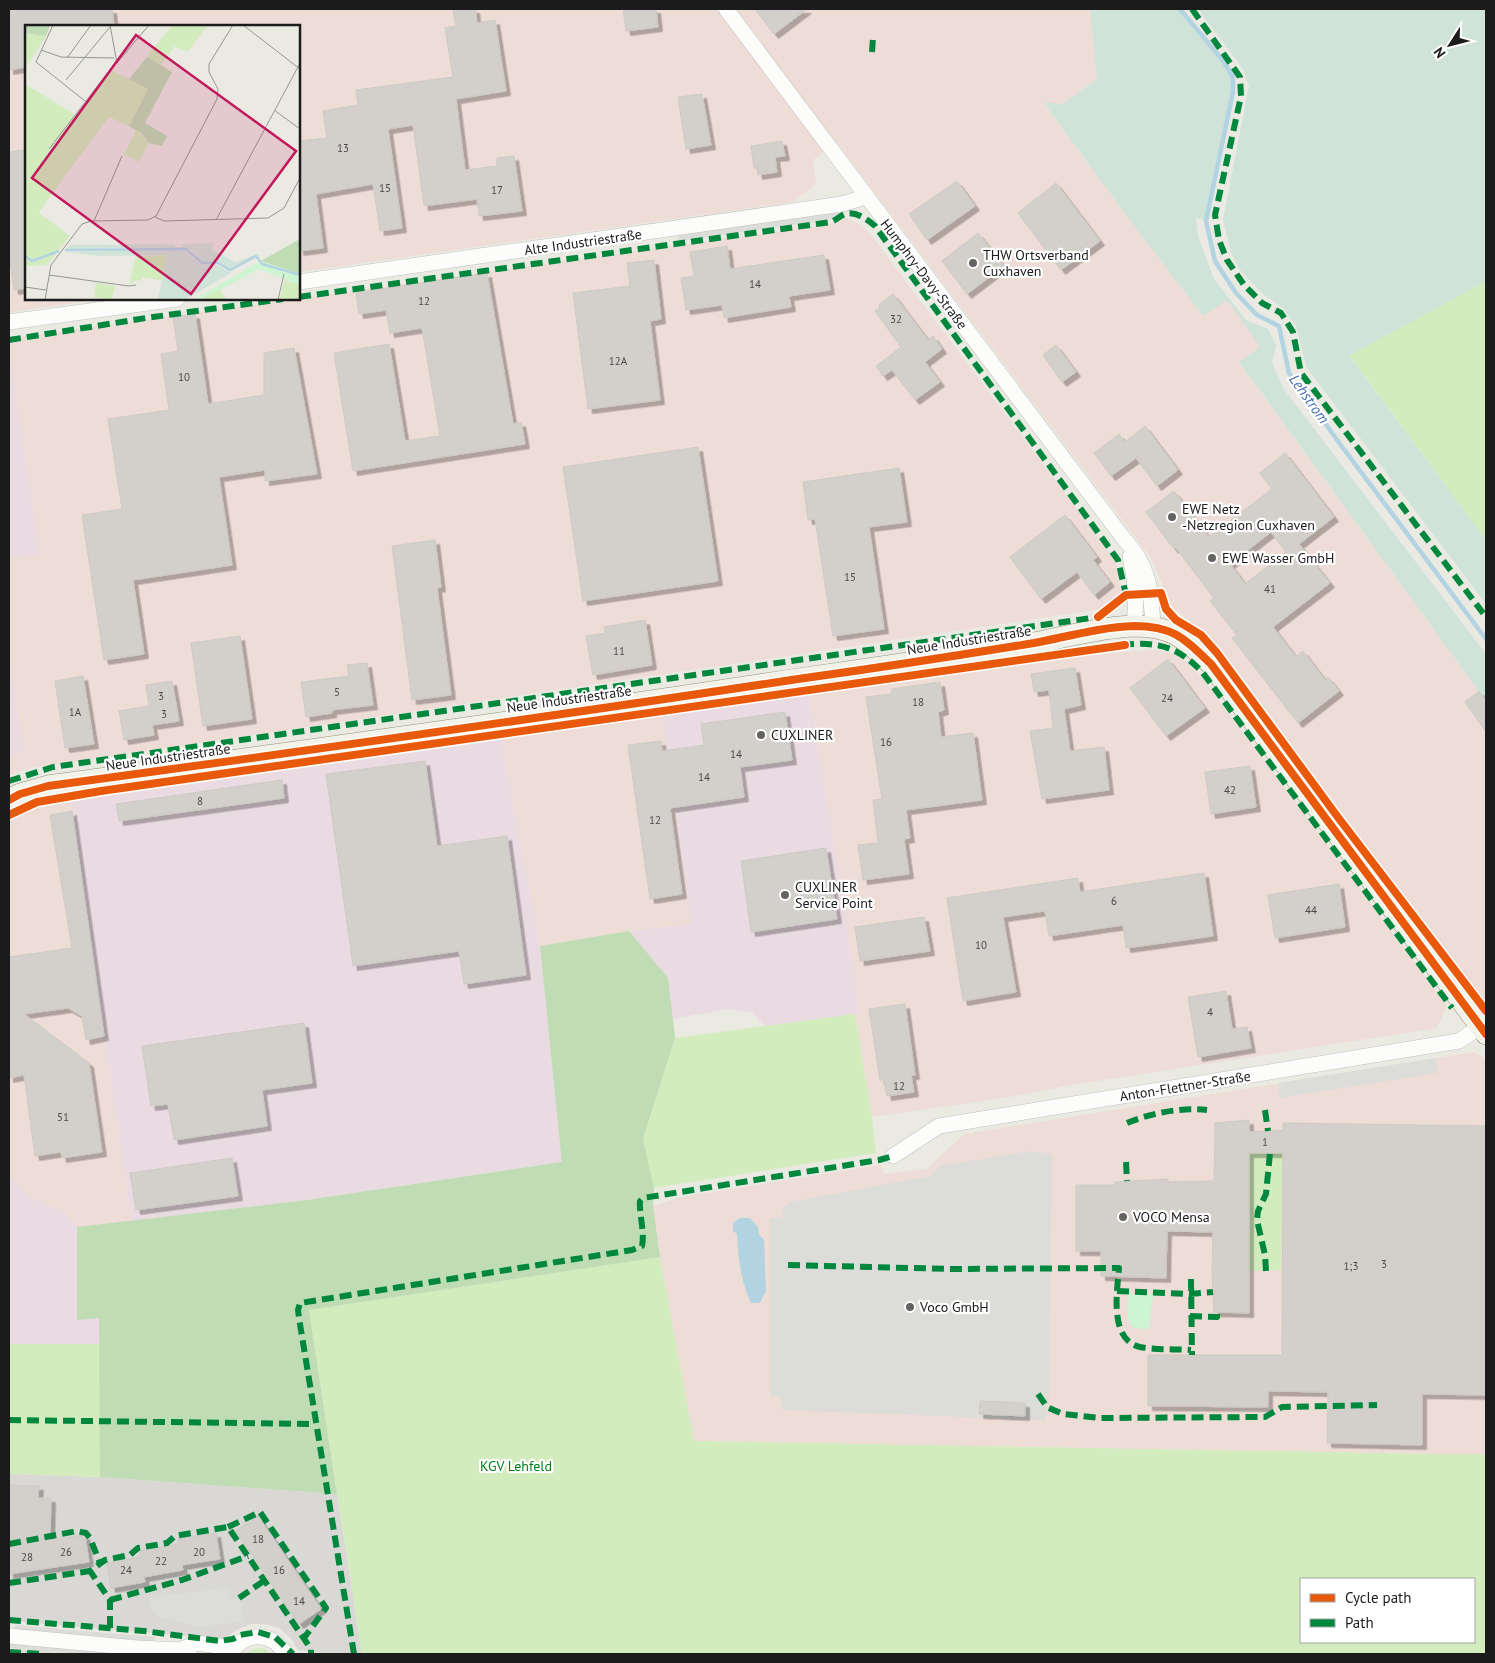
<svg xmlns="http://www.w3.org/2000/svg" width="1495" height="1663" viewBox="0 0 1495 1663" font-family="'PT Sans',sans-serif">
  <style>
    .residential { fill: #d9d8d4 }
    .commercial { fill: #eedcd6 }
    .industrial { fill: #e9dbe1 }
    .grass { fill: #d2ecbd; fill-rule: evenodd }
    .forest { fill: #bfdcb4 }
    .wetland { fill: #d0e3d9 }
    .park { fill: #cdf5d1 }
    .parking { fill: #dcdcd9 }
    .water { fill: #b2d3e1 }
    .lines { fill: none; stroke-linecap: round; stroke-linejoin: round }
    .stream { stroke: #b2d3e1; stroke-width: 4.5 }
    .building { fill: #d3d0cb; stroke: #cdcac4; fill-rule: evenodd; filter: url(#shadow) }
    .street-casing { stroke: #c2c2bf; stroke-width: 16 }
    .secondary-casing { stroke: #90947b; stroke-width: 22 }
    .street { stroke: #fcfcfb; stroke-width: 15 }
    .secondary { stroke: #f2f2e8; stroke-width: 21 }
    .quiet { stroke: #00873e; stroke-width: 6; stroke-dasharray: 12 6; stroke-linecap: butt }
    .cycleway-casing { stroke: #fff; stroke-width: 11 }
    .cycleway { stroke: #e8590c; stroke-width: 8 }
    .poi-dot { fill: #636361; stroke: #fff; stroke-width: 2 }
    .labels { text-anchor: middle; stroke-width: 4.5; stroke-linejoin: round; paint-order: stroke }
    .number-label { font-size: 11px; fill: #4a4948 }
    .street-label { font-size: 14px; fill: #1b1b1b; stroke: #fff }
    .poi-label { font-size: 14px; fill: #1b1b1b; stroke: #fff; text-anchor: start }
    .park-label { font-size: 14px; fill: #008218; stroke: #fff }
    .water-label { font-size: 15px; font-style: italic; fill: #3f6db3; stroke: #fff }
    .inset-river { fill: none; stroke: #b2d3e1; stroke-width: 2.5 }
    .inset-road { fill: none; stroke: #979792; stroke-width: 1 }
    .view { fill: #c2185b; fill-opacity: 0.15; stroke: #c2185b; stroke-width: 2.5 }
    .inset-edge { fill: none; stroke: #1b1b1b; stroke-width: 2.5 }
  </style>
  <defs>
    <filter id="shadow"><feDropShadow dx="4.5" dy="4.5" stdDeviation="0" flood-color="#0004"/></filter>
  </defs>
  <rect width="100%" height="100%" fill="#eae9e2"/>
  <g class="residential">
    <path d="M9 1474 100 1477 337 1494 362 1654H329L298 1650 291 1638 279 1628 264 1624H251L236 1630 225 1639 9 1621Z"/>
    <path d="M9 1649 76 1654H9Z"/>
  </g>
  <g class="commercial">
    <path d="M9 9H1090L1097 79 1063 104 1043 103 1135 227 1203 316 1227 300 1261 347 1239 363 1486 701V1011L1207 635 1172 607 1151 558 837 142 813 160 816 184 793 202 299 272V26H26V299H104L9 312Z"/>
    <path d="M846 218 861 225 870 234 1115 560 1121 592 1102 609 30 768 9 775V339L832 224Z"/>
    <path d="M1158 650 1171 653 1181 658 1199 674 1313 825 1447 1006 1437 1028 1071 1085 1004 1098 872 1117 855 1014H859L846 916 809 694 976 669 1109 653Z"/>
    <path d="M663 714 692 925 629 931 540 946 501 740Z"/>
    <path d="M71 801 104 1036 132 1221 77 1227 65 1213 28 1196 9 1175V818L29 809Z"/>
    <path d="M1474 1052 1486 1059V1454H1436L694 1441 660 1257 653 1206 681 1197 881 1165 883 1174 927 1169 964 1134Z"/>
  </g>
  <g class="industrial">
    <path d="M9 350 40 555 9 558Z"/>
    <path d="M9 657 23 751 9 757Z"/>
    <path d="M809 694 846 916 859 1014 765 1026 752 1013 728 1009 672 1019 667 977 629 931 692 924 663 714Z"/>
    <path d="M501 740 540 946 563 1162 307 1200 132 1221 104 1036 71 801Z"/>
    <path d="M9 1175 28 1196 65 1213 77 1227V1319L99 1317 100 1344H9Z"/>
  </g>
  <g class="grass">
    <path d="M1486 281V540L1349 355Z"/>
    <path d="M855 1014 872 1117 876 1153 654 1188 643 1140 675 1038Z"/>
    <path d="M1249 1153H1283L1281 1270 1249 1271Z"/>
    <path d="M660 1257 694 1441 1436 1454H1486V1654H362L309 1310ZM1301 1579H1474V1642H1301Z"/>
    <path d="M9 1344H100V1477L9 1474Z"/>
    <path d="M263 1648 272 1654H245L254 1649Z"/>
  </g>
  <path class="forest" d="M629 931 668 978 675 1038 643 1139 654 1188 653 1206 660 1257 309 1310 337 1494 100 1477 99 1318 77 1320V1227L307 1200 562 1162 540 946Z"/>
  <g class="wetland">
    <path d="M1090 9H1180L1224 62 1233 77V93L1206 221 1196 218 1198 236 1214 279 1246 320 1268 329 1276 345 1272 362 1283 388 1486 654V701L1239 362 1260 347 1227 300 1203 316 1135 227 1043 102 1063 104 1097 79Z"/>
    <path d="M1198 9H1486V281L1349 356 1486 540V604L1307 368 1296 326 1283 308 1263 294 1240 270 1231 253 1223 220 1249 86 1243 69Z"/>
  </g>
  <path class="park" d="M1129 1294H1155L1152 1301 1149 1329 1133 1328 1127 1318Z"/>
  <g class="parking">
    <path d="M842 211 840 215 832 219 679 241 678 234Z"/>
    <path d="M1436 1058 1437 1073 1280 1098 1278 1083Z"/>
    <path d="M1031 1151 1052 1154 1049 1400 1045 1420 782 1410 780 1396H770V1218L782 1217 783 1208 790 1202 931 1176 940 1166Z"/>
    <path d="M229 1588 232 1599 239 1598 244 1622 193 1627 178 1621 159 1618 152 1610 150 1597Z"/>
    <path d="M15 1625 155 1637 154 1642 15 1630Z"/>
    <path d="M9 1643 135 1654H78L9 1648Z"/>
  </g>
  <path class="water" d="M740 1218H750L758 1227 759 1234 764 1240 766 1291 760 1303H751C741 1282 738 1257 737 1234L733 1231V1223Z"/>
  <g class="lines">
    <path class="stream" d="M1180 9 1224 62 1233 77V92L1206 221 1215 261 1236 293 1257 315 1279 326 1289 373 1340 444 1486 639"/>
  </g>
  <g class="building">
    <path d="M9 9H112L114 26H26V67L9 70Z"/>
    <path d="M453 9H475L477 23 495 20 506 91 456 99 465 170 497 166V158L514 156 522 211 479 216 477 199 424 206 413 125 388 129 402 228 380 231 373 184 316 194 323 248 299 251V141L327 138 323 111 358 105 356 90 453 77 445 28 456 26Z"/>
    <path d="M623 9H656L658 27 626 31Z"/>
    <path d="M755 9H807L774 34Z"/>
    <path d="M702 94 711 145 686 149 678 97Z"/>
    <path d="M782 141 785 156 775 157 777 172 758 175 757 168H754L751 146Z"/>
    <path d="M24 150 26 163V288L14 290 9 253V152Z"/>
    <path d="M957 181 975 206 927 240 909 214Z"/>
    <path d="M1056 183 1100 241 1061 270 1018 213Z"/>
    <path d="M978 233 1004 266 967 294 942 261Z"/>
    <path d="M727 246 730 269 824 255 830 290 789 296 791 307 724 318 722 305 686 310 681 278 694 276 690 252Z"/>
    <path d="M654 260 661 319 650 321 660 400 588 409 573 293 630 286 627 263Z"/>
    <path d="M487 273 513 424 521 422 525 444 353 471 334 353 389 344 405 441 440 436 422 328 390 333 386 310 359 314 356 293Z"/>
    <path d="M893 294 928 340 933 336 942 349 925 362 940 382 915 400 892 370 883 376 876 366 901 347 875 311 880 307 879 305Z"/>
    <path d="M195 314 208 404 264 395V353L294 348 317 474 265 481V470L219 477 232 565 133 580 144 654 104 660 82 515 122 509 108 419 169 410 161 354 178 351 173 317Z"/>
    <path d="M1056 345 1076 372 1062 382 1043 355Z"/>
    <path d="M1145 426 1178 470 1157 486 1136 458 1111 476 1094 453 1119 434 1125 442Z"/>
    <path d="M698 447 718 581 583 601 563 467Z"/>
    <path d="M1285 453 1334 517 1299 544 1330 583 1273 627 1296 657 1303 651 1325 680 1328 677 1339 691 1298 723 1232 638 1237 635 1210 601 1214 598 1176 548 1174 549 1146 512 1174 491 1209 537 1272 489 1260 473ZM1271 532 1286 552 1245 584 1230 564Z"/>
    <path d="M899 468 907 522 869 527 884 629 833 636 815 519 808 520 803 482Z"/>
    <path d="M1065 515 1097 557 1093 560 1110 582 1094 595 1077 572 1041 599 1010 557Z"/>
    <path d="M435 540 441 587 437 588 451 695 412 700 392 546Z"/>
    <path d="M645 620 652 665 593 675 586 636 605 633 604 627Z"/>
    <path d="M240 636 252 719 203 726 191 643Z"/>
    <path d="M1168 659 1205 708 1166 736 1130 688Z"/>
    <path d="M367 663 373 705 332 710V713L306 717 301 682 349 676 347 665Z"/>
    <path d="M1075 668 1081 705 1064 709 1070 751 1104 747 1109 790 1042 799 1030 731 1053 728 1049 690 1034 692 1031 674Z"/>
    <path d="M83 676 94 744 65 748 55 681Z"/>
    <path d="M172 681 179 721 152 725 154 735 124 740 119 711 149 706 146 685Z"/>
    <path d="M940 682 944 710 938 712 941 737 973 733 982 800 906 810 910 838 904 839 909 874 863 880 858 845 878 843 873 800 882 799 866 697 891 694 892 689Z"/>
    <path d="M1479 691 1486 701V732L1465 702Z"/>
    <path d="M785 712 792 760 740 767 744 797 670 808 682 894 650 899 628 745 661 741 662 751 704 745 701 724Z"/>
    <path d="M425 761 437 846 507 836 526 975 464 984 459 951 353 966 326 774Z"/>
    <path d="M1250 766 1256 807 1211 814 1205 772Z"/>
    <path d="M282 780 284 798 119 821 116 804Z"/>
    <path d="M72 811 104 1036 86 1040 82 1016 68 1008 24 1014 89 1063 102 1152 62 1158 61 1152 35 1156 24 1075 9 1078V957L72 948 50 815Z"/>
    <path d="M826 848 837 919 751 932 741 861Z"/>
    <path d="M1204 873 1213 936 1126 948 1123 925 1049 936 1045 911 1003 917 1016 992 963 1001 947 898 1078 878 1080 892Z"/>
    <path d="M1339 884 1345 927 1275 938 1268 895Z"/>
    <path d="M924 917 930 951 860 961 855 927Z"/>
    <path d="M1226 991 1232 1029 1247 1027 1251 1048 1198 1057 1188 997Z"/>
    <path d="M905 1004 915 1075H911L914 1092 887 1096 884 1080H880L869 1009Z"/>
    <path d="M304 1023 312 1083 262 1090 267 1126 174 1140 168 1104 151 1106 142 1046Z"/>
    <path d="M1249 1120V1132L1283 1130V1123L1486 1126V1395L1422 1394V1445L1327 1443 1328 1392 1268 1391V1407L1148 1406V1355H1282L1283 1153H1249V1313L1214 1312 1212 1271 1213 1232 1167 1231 1166 1278 1101 1276V1251H1076V1185H1115V1182L1168 1179V1182L1214 1181 1215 1123Z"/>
    <path d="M232 1158 238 1196 136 1210 130 1173Z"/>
    <path d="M980 1401 1025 1403V1416L979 1414Z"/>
    <path d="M9 1485 39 1486 38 1498H51L50 1540 85 1535 89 1562 9 1574Z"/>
    <path d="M258 1516 321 1609 299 1624 236 1531Z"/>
    <path d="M216 1533 220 1559 182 1565 183 1570 144 1577 145 1582 111 1588 107 1563 141 1557 140 1551 179 1544 178 1539Z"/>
  </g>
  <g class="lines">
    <defs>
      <g id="street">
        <path d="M726 9 1124 539C1150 566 1151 591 1153 627"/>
        <path d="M299 282 842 204 865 197"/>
        <path d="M9 322 177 299"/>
        <path d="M1130 557C1136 580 1137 602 1134 626"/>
        <path d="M893 1156 939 1126 1459 1041 1481 1026"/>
        <path d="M9 1636 137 1648 180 1650 189 1654"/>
        <path d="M180 1650 197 1643 234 1648"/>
        <path d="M230 1654C245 1631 271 1631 286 1654"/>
      </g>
      <path id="secondary" d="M9 800 20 794 48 786C298 752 549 717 798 679 877 668 955 656 1034 643 1066 637 1101 627 1134 626 1173 626 1184 638 1211 664L1486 1034"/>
    </defs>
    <use href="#street" class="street-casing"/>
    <use href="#secondary" class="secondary-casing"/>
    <use href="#street" class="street"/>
    <use href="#secondary" class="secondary"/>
    <g class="quiet">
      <path d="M1192 9 1240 77 1241 96 1215 215 1219 240 1227 260 1244 285 1262 303 1281 313 1293 332 1301 373 1486 617"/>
      <path d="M872 52 873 38"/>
      <path d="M299 297 831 222C836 220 840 216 845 214 856 211 867 219 875 226L1118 560 1126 595"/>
      <path d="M9 340 146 318 283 299"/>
      <path d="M1122 645C1158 641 1179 647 1203 673L1452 1008"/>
      <path d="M9 781 53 767 1098 617 1100 615"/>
      <path d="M1265 1110 1268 1131"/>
      <path d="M1127 1123C1151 1113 1182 1107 1207 1110"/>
      <path d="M1126 1162 1127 1181"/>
      <path d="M788 1265 952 1269 1119 1268C1117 1292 1109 1340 1140 1347 1156 1350 1174 1349 1191 1350"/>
      <path d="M1266 1271 1265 1255 1257 1220 1258 1211 1266 1194 1270 1153"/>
      <path d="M1191 1279 1192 1355"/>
      <path d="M1117 1291 1190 1294 1213 1292"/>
      <path d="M1190 1316 1217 1317V1312"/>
      <path d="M1038 1394 1047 1407 1063 1414 1101 1418 1265 1417 1282 1407 1377 1405"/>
      <path d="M9 1420 315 1424"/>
      <path d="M228 1527 260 1512 326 1608 304 1638"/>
      <path d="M9 1544 77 1531 86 1533 90 1538 100 1563"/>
      <path d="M9 1583 90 1571"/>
      <path d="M239 1598 265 1580"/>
      <path d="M110 1600 182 1580 248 1556"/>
      <path d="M9 1620 144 1631 220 1641 233 1639 240 1635 258 1632 275 1637 293 1654"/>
      <path d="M110 1628V1600L90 1571 105 1560 130 1555 138 1548 167 1543 175 1536 228 1527 311 1649V1654"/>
      <path d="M9 1652 42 1654"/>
      <path d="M354 1654 299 1318 298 1310 300 1303 632 1250 642 1246C645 1231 639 1216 640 1201L643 1198 879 1160 893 1156"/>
    </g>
    <defs>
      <g id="cycleway">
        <path d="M1098 617 1126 595 1161 593 1166 609 1176 620 1201 635 1217 653 1337 816 1486 1011"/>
        <path d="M9 800 20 794 48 786C298 752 549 717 798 679 877 668 955 656 1034 643 1066 637 1101 627 1134 626 1173 626 1184 638 1211 664L1486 1034"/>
        <path d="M9 815 37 802 101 791 1125 645"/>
      </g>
    </defs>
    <use href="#cycleway" class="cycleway-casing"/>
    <use href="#cycleway" class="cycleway"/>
  </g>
  <g class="poi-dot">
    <circle cx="973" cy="263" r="5"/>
    <circle cx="1172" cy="517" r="5"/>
    <circle cx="1212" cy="558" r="5"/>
    <circle cx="761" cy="735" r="5"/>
    <circle cx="785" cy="895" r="5"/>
    <circle cx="1123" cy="1217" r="5"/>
    <circle cx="910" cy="1307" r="5"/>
  </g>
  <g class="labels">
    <g class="number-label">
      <text x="343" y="152">13</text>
      <text x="385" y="192">15</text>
      <text x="497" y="194">17</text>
      <text x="755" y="288">14</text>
      <text x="424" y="305">12</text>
      <text x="896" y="323">32</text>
      <text x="618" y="365">12A</text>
      <text x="184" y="381">10</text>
      <text x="850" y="581">15</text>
      <text x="1270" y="593">41</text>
      <text x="619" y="655">11</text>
      <text x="337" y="696">5</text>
      <text x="161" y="700">3</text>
      <text x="1167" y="702">24</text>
      <text x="918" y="706">18</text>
      <text x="75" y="716">1A</text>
      <text x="164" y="718">3</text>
      <text x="886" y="746">16</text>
      <text x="736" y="758">14</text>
      <text x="704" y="781">14</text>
      <text x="1230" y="794">42</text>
      <text x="200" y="805">8</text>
      <text x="655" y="824">12</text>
      <text x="1114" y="905">6</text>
      <text x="1311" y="914">44</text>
      <text x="981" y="949">10</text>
      <text x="1210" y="1016">4</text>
      <text x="899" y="1090">12</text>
      <text x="63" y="1121">51</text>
      <text x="1265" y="1146">1</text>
      <text x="1384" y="1268">3</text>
      <text x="1351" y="1270">1;3</text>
      <text x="258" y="1543">18</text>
      <text x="66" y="1556">26</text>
      <text x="199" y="1556">20</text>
      <text x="27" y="1561">28</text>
      <text x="161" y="1565">22</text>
      <text x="126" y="1574">24</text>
      <text x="279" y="1574">16</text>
      <text x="299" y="1605">14</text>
    </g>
    <g class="street-label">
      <text transform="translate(583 242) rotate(-8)" y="5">Alte Industriestraße</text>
      <text transform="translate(924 274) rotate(53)" y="5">Humphry-Davy-Straße</text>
      <text transform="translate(969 640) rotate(-9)" y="5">Neue Industriestraße</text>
      <text transform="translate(569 699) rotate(-8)" y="5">Neue Industriestraße</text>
      <text transform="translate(168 757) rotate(-8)" y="5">Neue Industriestraße</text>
      <text transform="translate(1185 1086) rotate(-9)" y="5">Anton-Flettner-Straße</text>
    </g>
    <g class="poi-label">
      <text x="983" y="260">THW Ortsverband<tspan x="983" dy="16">Cuxhaven</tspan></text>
      <text x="1182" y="514">EWE Netz<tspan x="1182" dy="16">-Netzregion Cuxhaven</tspan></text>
      <text x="1222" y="563">EWE Wasser GmbH</text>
      <text x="771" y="740">CUXLINER</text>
      <text x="795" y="892">CUXLINER<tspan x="795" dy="16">Service Point</tspan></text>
      <text x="1133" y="1222">VOCO Mensa</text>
      <text x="920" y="1312">Voco GmbH</text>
    </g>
    <g class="park-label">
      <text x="516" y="1471">KGV Lehfeld</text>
    </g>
    <g class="water-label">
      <text transform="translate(1309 399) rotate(54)" y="5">Lehstrom</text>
    </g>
  </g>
  <g transform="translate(25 25)">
    <rect width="275" height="275" fill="#eae9e2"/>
    <path d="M147 0 182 1 162 27 150 21 135 41 122 32ZM0 8 21 11 0 44ZM86 45 123 64 104 101 84 92 21 177 14 188 45 211 22 240 0 241V59L51 90ZM111 105 124 118 114 137 99 129ZM142 230 139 256 117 252 116 256 111 255 104 260 111 231ZM260 255 275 260V275H254ZM71 258 90 261 87 274 90 275 69 272ZM195 264 201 275H175Z" fill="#d2ecbd"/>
    <path d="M0 0H25L21 11 0 8ZM122 32 147 47 120 98 142 111 137 121 124 118 116 108 104 101 123 64 104 54ZM275 214V249L236 236Z" fill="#bfdcb4"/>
    <path d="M188 218 187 225 211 237 232 229 237 231 231 230 204 244 194 237 177 238 166 225 159 223 42 224 45 220 149 219 150 222H156V219ZM143 225 160 226 175 239 192 240 206 248 159 275H133L142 230 74 231 42 227Z" fill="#d0e3d9"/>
    <path d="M236 236 275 249V260L234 244 175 275H168Z" fill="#cdf5d1"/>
    <path class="inset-river" d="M40 225 161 224 177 238H193L205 245 231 231 237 239 275 250M0 231 7 236 34 226"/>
    <path class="inset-road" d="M85 0 92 38 124 0M218 0 275 44M16 25 36 32 89 33M42 33 66 0M11 37 60 76M11 37 28 0M41 55 85 2M249 85 275 104M24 124 91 37M130 192 139 196 243 193 259 183 275 153M191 195 274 40M69 196 97 131M24 250 104 261 111 260M0 262 21 265M20 275 26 240 57 199 66 196 123 195 131 191 192 74 193 64 184 47V39L208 0M253 275 259 249"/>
    <path class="view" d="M111 10 271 126 166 269 7 153Z"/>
    <rect width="275" height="275" class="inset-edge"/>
  </g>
  <rect width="1495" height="1663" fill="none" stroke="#1b1b1b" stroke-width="20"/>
  <rect x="1300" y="1578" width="175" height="65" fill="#ffffff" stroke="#a4a4a4"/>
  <rect x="1310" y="1594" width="25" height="8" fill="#e8590c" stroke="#a4a4a4"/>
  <text x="1345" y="1603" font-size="15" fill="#1b1b1b">Cycle path</text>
  <rect x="1310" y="1619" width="25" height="8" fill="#00873e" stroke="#a4a4a4"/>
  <text x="1345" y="1628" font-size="15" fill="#1b1b1b">Path</text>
  <g transform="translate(1450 45) rotate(234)" stroke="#ffffff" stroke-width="4" paint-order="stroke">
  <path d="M0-4L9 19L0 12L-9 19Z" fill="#1b1b1b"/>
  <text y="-8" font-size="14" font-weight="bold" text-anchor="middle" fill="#1b1b1b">N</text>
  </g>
</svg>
